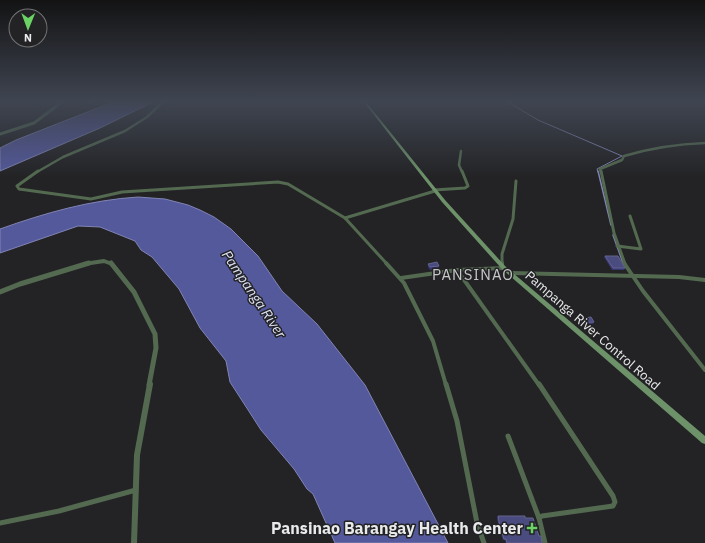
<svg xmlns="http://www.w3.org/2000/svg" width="705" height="543" viewBox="0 0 705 543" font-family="'IBM Plex Sans',sans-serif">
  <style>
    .water { fill: #54599c; stroke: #8184b4 }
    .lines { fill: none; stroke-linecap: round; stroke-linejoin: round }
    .stream-far1 { stroke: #8184b4; stroke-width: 1 }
    .stream { stroke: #8184b4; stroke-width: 1.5 }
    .minor-far3 { stroke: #536a50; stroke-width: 2.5 }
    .minor-far2 { stroke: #536a50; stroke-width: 3 }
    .minor-far1 { stroke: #536a50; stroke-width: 4 }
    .minor { stroke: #536a50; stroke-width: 5 }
    .tertiary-far3 { stroke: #536a50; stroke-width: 3 }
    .tertiary-far2 { stroke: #536a50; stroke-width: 4 }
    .tertiary-far1 { stroke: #536a50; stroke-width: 5 }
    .tertiary { stroke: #536a50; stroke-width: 6 }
    .secondary { fill: #6d9169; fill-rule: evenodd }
    .wall { fill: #363771 }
    .building { fill: #4a4b7e; stroke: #63648f }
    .poi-dot { fill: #6bd363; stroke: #232325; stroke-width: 1.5 }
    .labels { text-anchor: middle; stroke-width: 3; stroke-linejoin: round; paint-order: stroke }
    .street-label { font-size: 13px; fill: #e9eaeb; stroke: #232325 }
    .water-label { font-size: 14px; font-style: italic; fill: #dde1f5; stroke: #232325 }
    .quarter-label { font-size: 15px; letter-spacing: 1px; fill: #c6c7ca; stroke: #232325 }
    .near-poi-label { font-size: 16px; font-weight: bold; fill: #e9eaeb; stroke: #232325; text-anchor: end }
  </style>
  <rect width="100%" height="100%" fill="#232325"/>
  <g class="water">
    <path d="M113 102H153L100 128 0 171V148L16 140Z"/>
    <path d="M138 197 165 199 188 205 200 210 214 217 231 229 258 256 282 291 317 324 365 385 448 543H335L313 494 307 489 294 469 261 430 230 382 226 361 200 328 179 289 152 257 141 250 135 241 100 227 78 226 0 253V229C45 213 90 200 138 197Z"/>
  </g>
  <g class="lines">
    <g class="stream-far1">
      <path d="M508 102 538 120 622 156"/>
      <path d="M598 172 597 169 622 156"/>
    </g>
    <g class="stream">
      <path d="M598 171 611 225"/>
      <path d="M613 235 623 263"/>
    </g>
    <g class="minor-far3">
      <path d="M89 103 91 102"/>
      <path d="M461 151 459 165 462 172"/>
      <path d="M37 172 63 157 125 131 147 117 163 102"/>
      <path d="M601 172 600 169 622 160 624 156C651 148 677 144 705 143"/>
    </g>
    <g class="minor-far2">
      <path d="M38 171 17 186 19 189 91 199 122 192 278 182 288 184 345 218 387 264"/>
      <path d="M601 171 614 233 625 264"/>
      <path d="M434 190 465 188 468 186 462 171"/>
      <path d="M345 218 435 191"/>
      <path d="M617 246 641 249 630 216"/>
      <path d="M502 264V254L513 219 516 181"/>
    </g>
    <g class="minor-far1">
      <path d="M386 263 404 283 433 341 446 385"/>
      <path d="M502 263V266"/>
      <path d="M624 263 643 291 705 370"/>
      <path d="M457 270 539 385"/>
      <path d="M511 273 679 277 705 280"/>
      <path d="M401 278 457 270 504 268"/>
    </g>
    <g class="minor">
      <path d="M446 384 457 421 477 523 484 543"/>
      <path d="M539 384 613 496 615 502 613 506 542 516 539 518 545 543"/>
      <path d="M508 436 539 518"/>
      <path d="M0 523 59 511 136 490"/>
    </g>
    <path class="tertiary-far3" d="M0 134 34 123 62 102"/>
    <path class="tertiary-far2" d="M84 264 104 261 112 264"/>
    <g class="tertiary-far1">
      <path d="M111 263 134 292 155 334 156 348 149 385"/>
      <path d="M0 292 20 284 89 263"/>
    </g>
    <path class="tertiary" d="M134 543 137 455 150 384"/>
    <path class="secondary" d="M364 102H366L445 200 506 267 705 436V444L702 443 502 269 442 202Z"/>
  </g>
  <g class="wall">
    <path d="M605 256 625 268 624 270H612L604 257Z"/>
    <path d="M428 264 439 266 438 269 430 270 428 267Z"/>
    <path d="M578 319 594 322 593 324H579L577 321Z"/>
    <path d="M498 516 525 518 539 536 542 543H506L505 540H503L501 534H500L497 518Z"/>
  </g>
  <g class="building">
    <path d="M605 256H618L625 268H613Z"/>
    <path d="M437 262 439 266 430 267 428 264Z"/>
    <path d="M591 317 594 322 580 323 578 319Z"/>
    <path d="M498 516H525V518H533L539 536H541L542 543H507L506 539H504L502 533H501Z"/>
  </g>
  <linearGradient id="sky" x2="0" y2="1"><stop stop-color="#131314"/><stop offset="0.57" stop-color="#3f4551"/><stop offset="1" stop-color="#3f4551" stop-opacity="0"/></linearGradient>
  <rect width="705" height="178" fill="url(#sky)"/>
  <path class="poi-dot" d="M530 522h4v4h4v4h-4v4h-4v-4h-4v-4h4z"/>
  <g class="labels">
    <g class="street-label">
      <text transform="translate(593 330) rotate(41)" y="5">Pampanga River Control Road</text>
    </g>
    <g class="water-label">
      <text transform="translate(254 294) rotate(56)" y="5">Pampanga River</text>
    </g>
    <g class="quarter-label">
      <text x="473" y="280">PANSINAO</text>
    </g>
    <g class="near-poi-label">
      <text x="523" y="534">Pansinao Barangay Health Center</text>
    </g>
  </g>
  <g transform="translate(28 28) rotate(181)"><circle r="19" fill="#232325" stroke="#727374"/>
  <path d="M0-3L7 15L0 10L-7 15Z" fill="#6bd363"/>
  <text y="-6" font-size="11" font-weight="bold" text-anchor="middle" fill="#e9eaeb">N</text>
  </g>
</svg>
